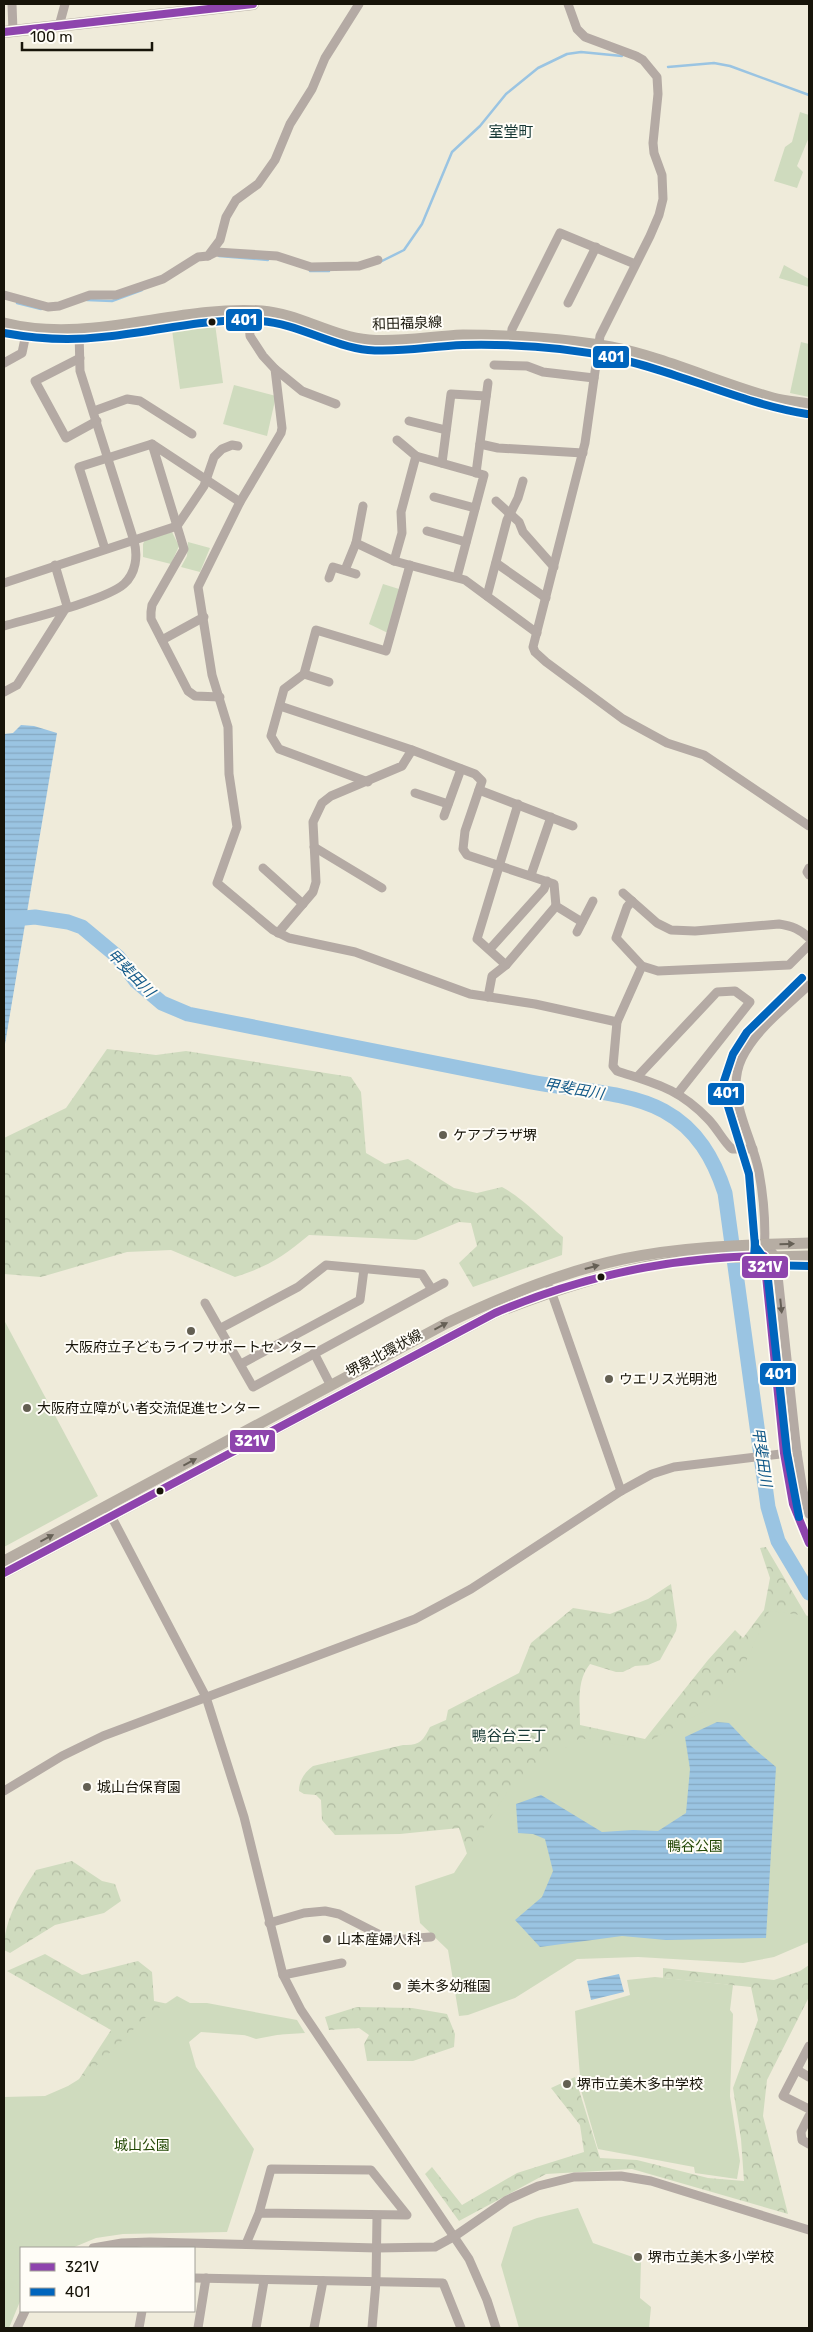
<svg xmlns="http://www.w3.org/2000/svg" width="813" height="2332" viewBox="0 0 813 2332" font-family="Rubik,'Noto Sans JP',sans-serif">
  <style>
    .forest { fill: url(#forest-crowns) }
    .park { fill: #cfdbbe }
    .water { fill: url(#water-rules) }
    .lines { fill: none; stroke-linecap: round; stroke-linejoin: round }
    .stream { stroke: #9ac4e2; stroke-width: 2.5 }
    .river { stroke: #9ac4e2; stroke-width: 15 }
    .minor { stroke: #b4aaa4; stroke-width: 9 }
    .major { stroke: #b6ada3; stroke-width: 11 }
    .highway { stroke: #b9b0a5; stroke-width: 12 }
    .bus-1-casing { stroke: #fffdf7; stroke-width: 11 }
    .bus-2-casing { stroke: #fffdf7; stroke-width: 11 }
    .bus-1 { stroke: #8e44ad; stroke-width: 8 }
    .bus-2 { stroke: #0065bd; stroke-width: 8 }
    .oneway { fill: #666056 }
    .oneway2 { fill: #665f56 }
    .bus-dot { fill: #171409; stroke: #fffdf7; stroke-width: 2 }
    .poi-dot { fill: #635f52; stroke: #fffdf7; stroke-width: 2 }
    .labels { text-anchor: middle; stroke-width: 4; stroke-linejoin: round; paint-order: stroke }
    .street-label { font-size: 14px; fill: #171409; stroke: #fffdf7 }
    .poi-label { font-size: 14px; fill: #171409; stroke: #fffdf7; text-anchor: start }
    .park-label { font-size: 14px; fill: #244907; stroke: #fffdf7 }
    .neighbourhood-label { font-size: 15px; fill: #163835; stroke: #fffdf7 }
    .water-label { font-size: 15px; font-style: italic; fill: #125988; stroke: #fffdf7 }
    .line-badge { stroke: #fffdf7; stroke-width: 2 }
    .badge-label { font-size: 14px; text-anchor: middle; font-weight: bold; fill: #fff }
  </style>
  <defs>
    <pattern id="forest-crowns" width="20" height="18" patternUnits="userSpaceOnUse" patternTransform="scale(1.25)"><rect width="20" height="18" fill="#cfdbbe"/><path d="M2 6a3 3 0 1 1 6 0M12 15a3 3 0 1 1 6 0" fill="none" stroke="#b1bba2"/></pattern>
    <pattern id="water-rules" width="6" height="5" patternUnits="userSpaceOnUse" patternTransform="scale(1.25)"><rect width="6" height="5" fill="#9ac4e2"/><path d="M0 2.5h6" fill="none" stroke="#84a8c1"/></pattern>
  </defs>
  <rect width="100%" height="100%" fill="#efebda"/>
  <g class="forest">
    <path d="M107 1049 156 1055 186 1051 351 1077 361 1092 366 1153 385 1164 408 1159 454 1188 477 1193 502 1187C523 1198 544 1221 563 1237L562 1255 473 1287 459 1263 477 1246 471 1223 459 1222 416 1240 309 1235C283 1257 267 1267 235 1277L171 1250 127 1252 41 1277 4 1274V1138L66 1108Z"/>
    <path d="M766 1547 809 1620V1933L459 1877 468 1857 459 1828 400 1834 335 1835 322 1820 321 1800 316 1795 304 1794 299 1791C299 1780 305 1772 313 1766L403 1745C419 1746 423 1741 430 1727L446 1720 448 1710 519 1673 531 1643 573 1608 610 1614 648 1599 671 1584 677 1625 676 1631 660 1660 648 1665 635 1666 623 1672H616L590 1664C576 1681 580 1704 580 1725L645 1739 708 1660 735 1630 743 1638 764 1610 770 1578 760 1548Z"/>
    <path d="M72 1861 102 1881 115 1884 121 1901 104 1913 55 1925 10 1953 4 1950C4 1919 20 1895 36 1870Z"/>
    <path d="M45 1954 82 1975 138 1961 152 1972 154 2001 298 2031 256 2039 219 2026 196 2028 74 2087 111 2030 7 1971Z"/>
    <path d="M809 1965V1997L767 2080 763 2116 788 2214 632 2169 546 2174 459 2221 425 2174 432 2167 462 2205 517 2173 584 2152 580 2125 551 2088 575 2077 600 2158 637 2160 708 2178 744 2181 741 2139 733 2088 758 2020 751 1987 663 1978V1968L774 1980 800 1971Z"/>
    <path d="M357 2007 412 2008 447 2014 455 2034 454 2047 413 2061H367L364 2044 369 2035 359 2028 329 2030 325 2017Z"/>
  </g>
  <g class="park">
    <path d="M800 112 809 115V137L797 166 803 172 797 188 774 181 785 147 792 142Z"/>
    <path d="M784 265 809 279V287L779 278Z"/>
    <path d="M215 324 223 383 180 389 172 330Z"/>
    <path d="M801 342 809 344V397L790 393Z"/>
    <path d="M234 385 276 396 267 436 223 424Z"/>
    <path d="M172 532 179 546 171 564 143 557V544L145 540Z"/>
    <path d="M188 542 210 548 200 572 181 567 187 556Z"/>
    <path d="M383 584 399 589 388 633 369 624Z"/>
    <path d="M4 1320 98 1496 4 1547Z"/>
    <path d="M769 1611 809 1616V1942L774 1957 743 1963 638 1957 577 1959 515 1998 468 2015 459 2016 448 1950 420 1923 415 1886 454 1873 514 1782 580 1738 624 1746 651 1740 710 1708 742 1670Z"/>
    <path d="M655 1977 733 1985 730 2010 733 2014 730 2096 740 2161 737 2179 695 2173 694 2167 598 2149 581 2090 575 2011 630 1995 627 1980Z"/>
    <path d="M177 1996 190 2003H207L297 2020 305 2033 257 2036 201 2032 189 2042 196 2067 254 2149 227 2232 123 2234 96 2238 72 2248H21V2299L9 2328H4V2097L45 2096 68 2086 89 2073 147 2016Z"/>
    <path d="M578 2208 593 2243 641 2260 640 2298 651 2307 649 2328H519L501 2265 513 2227 537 2218Z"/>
  </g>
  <g class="water">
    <path d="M21 725 34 726 57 733 4 1050V734L13 733Z"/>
    <path d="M717 1722 729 1723 751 1746 776 1767 766 1938 666 1940 622 1936 540 1947 515 1920 542 1897 553 1871 545 1839 533 1834 518 1833 516 1804 541 1795 602 1832 633 1830 658 1831 686 1813 690 1769 685 1737Z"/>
    <path d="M619 1974 624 1992 591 2000 587 1981Z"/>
  </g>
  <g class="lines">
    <g class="stream">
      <path d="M668 67 714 63 730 66 809 95"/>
      <path d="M219 256 268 260"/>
      <path d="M378 263 404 250 422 224 452 152 480 126 506 94 538 68 567 54 581 52 622 56"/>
      <path d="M310 271H329"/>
      <path d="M87 300 112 301 142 290"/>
      <path d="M17 303 41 309"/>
    </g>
    <path class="river" d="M4 920 35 917 68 922 82 927 118 957 136 981 162 1003 188 1014C302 1037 417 1059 531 1082 572 1090 628 1091 664 1111 697 1129 714 1159 725 1193L768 1507 778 1541 809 1593"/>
    <g class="minor">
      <path d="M12 4 13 31"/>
      <path d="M568 4 577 29 585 37 636 56 643 60 657 77 658 94 653 143 654 153 662 175 663 199 659 215 650 236 600 336 585 443 533 647 535 652 546 662 623 719 667 743 704 755 809 826"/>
      <path d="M59 26 65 4"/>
      <path d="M208 256 216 252 277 256 311 267 359 266 378 260"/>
      <path d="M4 295 48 307 59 306 90 295H116L163 279 198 257 208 256 220 240 226 217 236 200 258 184 275 160 290 124 312 89 325 58 359 4"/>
      <path d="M568 303 596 247"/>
      <path d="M248 311 250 336 263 356 275 369 282 428 281 433 240 502 198 587 212 675 228 727 229 774 237 827 217 883 273 930 289 938 355 952 470 994 535 1004 617 1022"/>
      <path d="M511 337 512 329 560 233 635 264"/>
      <path d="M80 358 35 381 66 438 97 421"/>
      <path d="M4 363 22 353 27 329"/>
      <path d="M494 365 527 366 543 372 594 378"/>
      <path d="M275 369 302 391 336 404"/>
      <path d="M94 411 127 399 140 401 192 434"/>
      <path d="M409 421 446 430"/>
      <path d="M397 440 416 456"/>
      <path d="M480 444 498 448 583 453"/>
      <path d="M442 463 451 394 486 396"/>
      <path d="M476 473 488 383"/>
      <path d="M434 497 475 508"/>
      <path d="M496 501 519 522 523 532 554 567"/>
      <path d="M427 531 466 542"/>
      <path d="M356 543 394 561 465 580 537 633"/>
      <path d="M105 549 79 467 152 444"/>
      <path d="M394 561 402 533 401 512 416 456 484 475 457 577"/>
      <path d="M496 563 546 598"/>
      <path d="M345 570 356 543 363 506"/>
      <path d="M329 578 333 567 356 574"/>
      <path d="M4 583 177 526 204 486 214 457 222 449 232 445 238 446"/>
      <path d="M487 596 507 520 518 498 523 481"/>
      <path d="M4 626C31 618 106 600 124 584 136 573 138 556 134 541L80 371 79 331"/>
      <path d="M162 640 204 617"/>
      <path d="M304 674 329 682"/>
      <path d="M4 692 17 685 67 606 55 565"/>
      <path d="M220 697 195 696 188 691 151 619V612L152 605 184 549 152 444 240 502"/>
      <path d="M280 706 412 750 475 774 482 781 465 831 463 849 467 855 554 884 556 906 582 922"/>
      <path d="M368 782 279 749 271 736 284 689 304 674 316 630 386 651 410 565"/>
      <path d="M479 790 573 826"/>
      <path d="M415 793 448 804"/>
      <path d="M444 816 461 769"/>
      <path d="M314 847 382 888"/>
      <path d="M263 868 303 904"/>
      <path d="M809 868 807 872 809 875"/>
      <path d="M531 875 551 817"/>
      <path d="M623 893 657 923 671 930 695 931 779 924C792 926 800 929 809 938"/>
      <path d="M632 901 627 907 616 938 642 966 658 971 789 965 809 945"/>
      <path d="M577 932 593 901"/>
      <path d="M278 933 313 892 316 882 313 822 322 803 331 796 402 766 412 750"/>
      <path d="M490 949 544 889 547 881"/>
      <path d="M506 965 477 939 518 804"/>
      <path d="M642 966 617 1022 613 1066 617 1071C656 1084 678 1088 708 1119 717 1128 723 1141 732 1149H753"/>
      <path d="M809 985C786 1007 756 1029 742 1058 724 1096 752 1134 759 1172 764 1199 766 1229 764 1256L784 1453 793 1504 809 1543"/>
      <path d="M488 997 492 976 506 965 556 906"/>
      <path d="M638 1076 717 992 735 991 750 1002 678 1093"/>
      <path d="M772 1252 776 1257 797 1452 803 1491 809 1514"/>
      <path d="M550 1288 621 1491"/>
      <path d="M205 1303 253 1387 444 1283"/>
      <path d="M221 1328 298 1287 326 1265 422 1274 431 1288"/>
      <path d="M314 1353 331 1386"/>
      <path d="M241 1364 360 1300 364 1269"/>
      <path d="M108 1510 206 1697 244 1817 283 1975 301 2010 469 2259 487 2300 496 2328"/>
      <path d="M4 1791 62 1756 103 1736 415 1619 471 1589 621 1491 652 1474 674 1467 797 1452"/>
      <path d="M269 1923 304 1913 325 1911 339 1914 390 1940 431 1937"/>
      <path d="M283 1975 342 1963"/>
      <path d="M809 2046 783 2096 809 2109"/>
      <path d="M797 2070 809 2077"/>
      <path d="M809 2116 801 2132 802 2140 809 2144"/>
      <path d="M246 2244 259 2213 271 2169 371 2170 407 2215 259 2213"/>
      <path d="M93 2248 122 2243 150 2242 377 2248 435 2247 455 2236 507 2200 538 2186 574 2177 621 2176 651 2181 809 2230"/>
      <path d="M194 2278 443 2283 461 2328"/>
      <path d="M17 2328 25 2311"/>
      <path d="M139 2328 142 2311"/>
      <path d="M198 2328 206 2278"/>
      <path d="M256 2328 264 2281"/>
      <path d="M314 2328 323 2281"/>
      <path d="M372 2328 376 2282 377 2216"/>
    </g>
    <g class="major">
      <path d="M4 323C90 345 175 305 262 311 299 314 332 337 369 340 401 343 432 336 463 335 508 335 568 339 611 347 667 358 718 383 773 398 784 401 797 402 809 404"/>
      <path d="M4 1561 447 1323C503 1296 561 1272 623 1259 684 1246 747 1245 809 1243"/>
      <path d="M4 1573 495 1313C554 1290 609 1272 671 1262 717 1255 763 1258 809 1256"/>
    </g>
    <path class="highway" d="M4 32 253 4"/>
    <defs>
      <g id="bus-1">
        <path d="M4 32 253 4"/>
        <path d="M4 1573 495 1313C582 1276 670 1257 764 1256L784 1453 793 1504 809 1543"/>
      </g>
      <g id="bus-2">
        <path d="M4 333C37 339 68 341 102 337 155 332 208 317 261 321 298 324 331 346 368 350 400 353 431 346 463 345 511 344 563 347 610 357 678 371 739 403 807 414"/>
        <path d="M755 1242 754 1258 760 1265 809 1266"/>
        <path d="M799 1517 787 1453 766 1261 755 1246 749 1174 727 1103 724 1081 733 1054 747 1032 802 978"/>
      </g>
    </defs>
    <use href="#bus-1" class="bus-1-casing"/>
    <use href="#bus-2" class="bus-2-casing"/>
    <use href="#bus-1" class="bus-1"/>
    <use href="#bus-2" class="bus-2"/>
  </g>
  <defs><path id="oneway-solid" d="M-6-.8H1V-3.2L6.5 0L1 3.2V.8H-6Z" transform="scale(1.25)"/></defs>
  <g class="oneway">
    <use href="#oneway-solid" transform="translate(787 1244) rotate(-1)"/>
    <use href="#oneway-solid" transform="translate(592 1267) rotate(-15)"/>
    <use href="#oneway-solid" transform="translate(441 1326) rotate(-28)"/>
    <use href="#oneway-solid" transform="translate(190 1462) rotate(-28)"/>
    <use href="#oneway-solid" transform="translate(47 1538) rotate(-28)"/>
  </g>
  <use class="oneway2" href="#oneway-solid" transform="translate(781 1306) rotate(84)"/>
  <g class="bus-dot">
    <circle cx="212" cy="322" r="4.5"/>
    <circle cx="601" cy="1277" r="4.5"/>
    <circle cx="160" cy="1491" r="4.5"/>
  </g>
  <g class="poi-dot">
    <circle cx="443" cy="1135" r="5"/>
    <circle cx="191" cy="1331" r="5"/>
    <circle cx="609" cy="1379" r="5"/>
    <circle cx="27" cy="1408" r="5"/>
    <circle cx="87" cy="1787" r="5"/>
    <circle cx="327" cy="1939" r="5"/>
    <circle cx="397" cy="1986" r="5"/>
    <circle cx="567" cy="2084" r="5"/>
    <circle cx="638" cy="2257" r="5"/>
  </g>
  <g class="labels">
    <g class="street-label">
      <text transform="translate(407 323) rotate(-2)" y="5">和田福泉線</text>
      <text transform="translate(384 1353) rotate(-28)" y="5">堺泉北環状線</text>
    </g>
    <g class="poi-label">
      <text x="453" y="1140">ケアプラザ堺</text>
      <text x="191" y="1352" text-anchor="middle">大阪府立子どもライフサポートセンター</text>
      <text x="619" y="1384">ウエリス光明池</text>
      <text x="37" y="1413">大阪府立障がい者交流促進センター</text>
      <text x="97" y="1792">城山台保育園</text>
      <text x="337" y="1944">山本産婦人科</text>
      <text x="407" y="1991">美木多幼稚園</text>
      <text x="577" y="2089">堺市立美木多中学校</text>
      <text x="648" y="2262">堺市立美木多小学校</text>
    </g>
    <g class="park-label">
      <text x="695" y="1851">鴨谷公園</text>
      <text x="142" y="2150">城山公園</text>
    </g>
    <g class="neighbourhood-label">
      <text x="511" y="137">室堂町</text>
      <text x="509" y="1741">鴨谷台三丁</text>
    </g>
    <g class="water-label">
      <text transform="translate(131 973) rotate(45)" y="5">甲斐田川</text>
      <text transform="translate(574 1089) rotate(10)" y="5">甲斐田川</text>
      <text transform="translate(762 1457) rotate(82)" y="5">甲斐田川</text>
    </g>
  </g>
  <g class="line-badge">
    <rect x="225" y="308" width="38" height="24" rx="5" fill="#0065bd"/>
    <rect x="592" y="345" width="38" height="24" rx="5" fill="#0065bd"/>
    <rect x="707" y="1082" width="38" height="24" rx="5" fill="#0065bd"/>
    <rect x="741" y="1255" width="48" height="24" rx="5" fill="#8e44ad"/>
    <rect x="759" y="1362" width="38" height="24" rx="5" fill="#0065bd"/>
    <rect x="229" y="1429" width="47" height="24" rx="5" fill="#8e44ad"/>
  </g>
  <g class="badge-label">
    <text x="244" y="325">401</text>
    <text x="611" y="362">401</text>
    <text x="726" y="1098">401</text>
    <text x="765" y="1272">321V</text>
    <text x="778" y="1379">401</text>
    <text x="252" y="1446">321V</text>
  </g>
  <rect width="813" height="2332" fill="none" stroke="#171409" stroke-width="10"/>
  <rect x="20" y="2247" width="175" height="65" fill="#fffdf7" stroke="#a2a098"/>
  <rect x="30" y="2263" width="25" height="8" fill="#8e44ad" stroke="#a2a098"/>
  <text x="65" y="2272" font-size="15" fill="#171409">321V</text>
  <rect x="30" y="2288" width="25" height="8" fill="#0065bd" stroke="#a2a098"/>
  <text x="65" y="2297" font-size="15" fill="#171409">401</text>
  <path d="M22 42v8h130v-8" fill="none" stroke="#171409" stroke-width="2.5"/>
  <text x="30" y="42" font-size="15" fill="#171409" stroke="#fffdf7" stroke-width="4" paint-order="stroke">100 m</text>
</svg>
